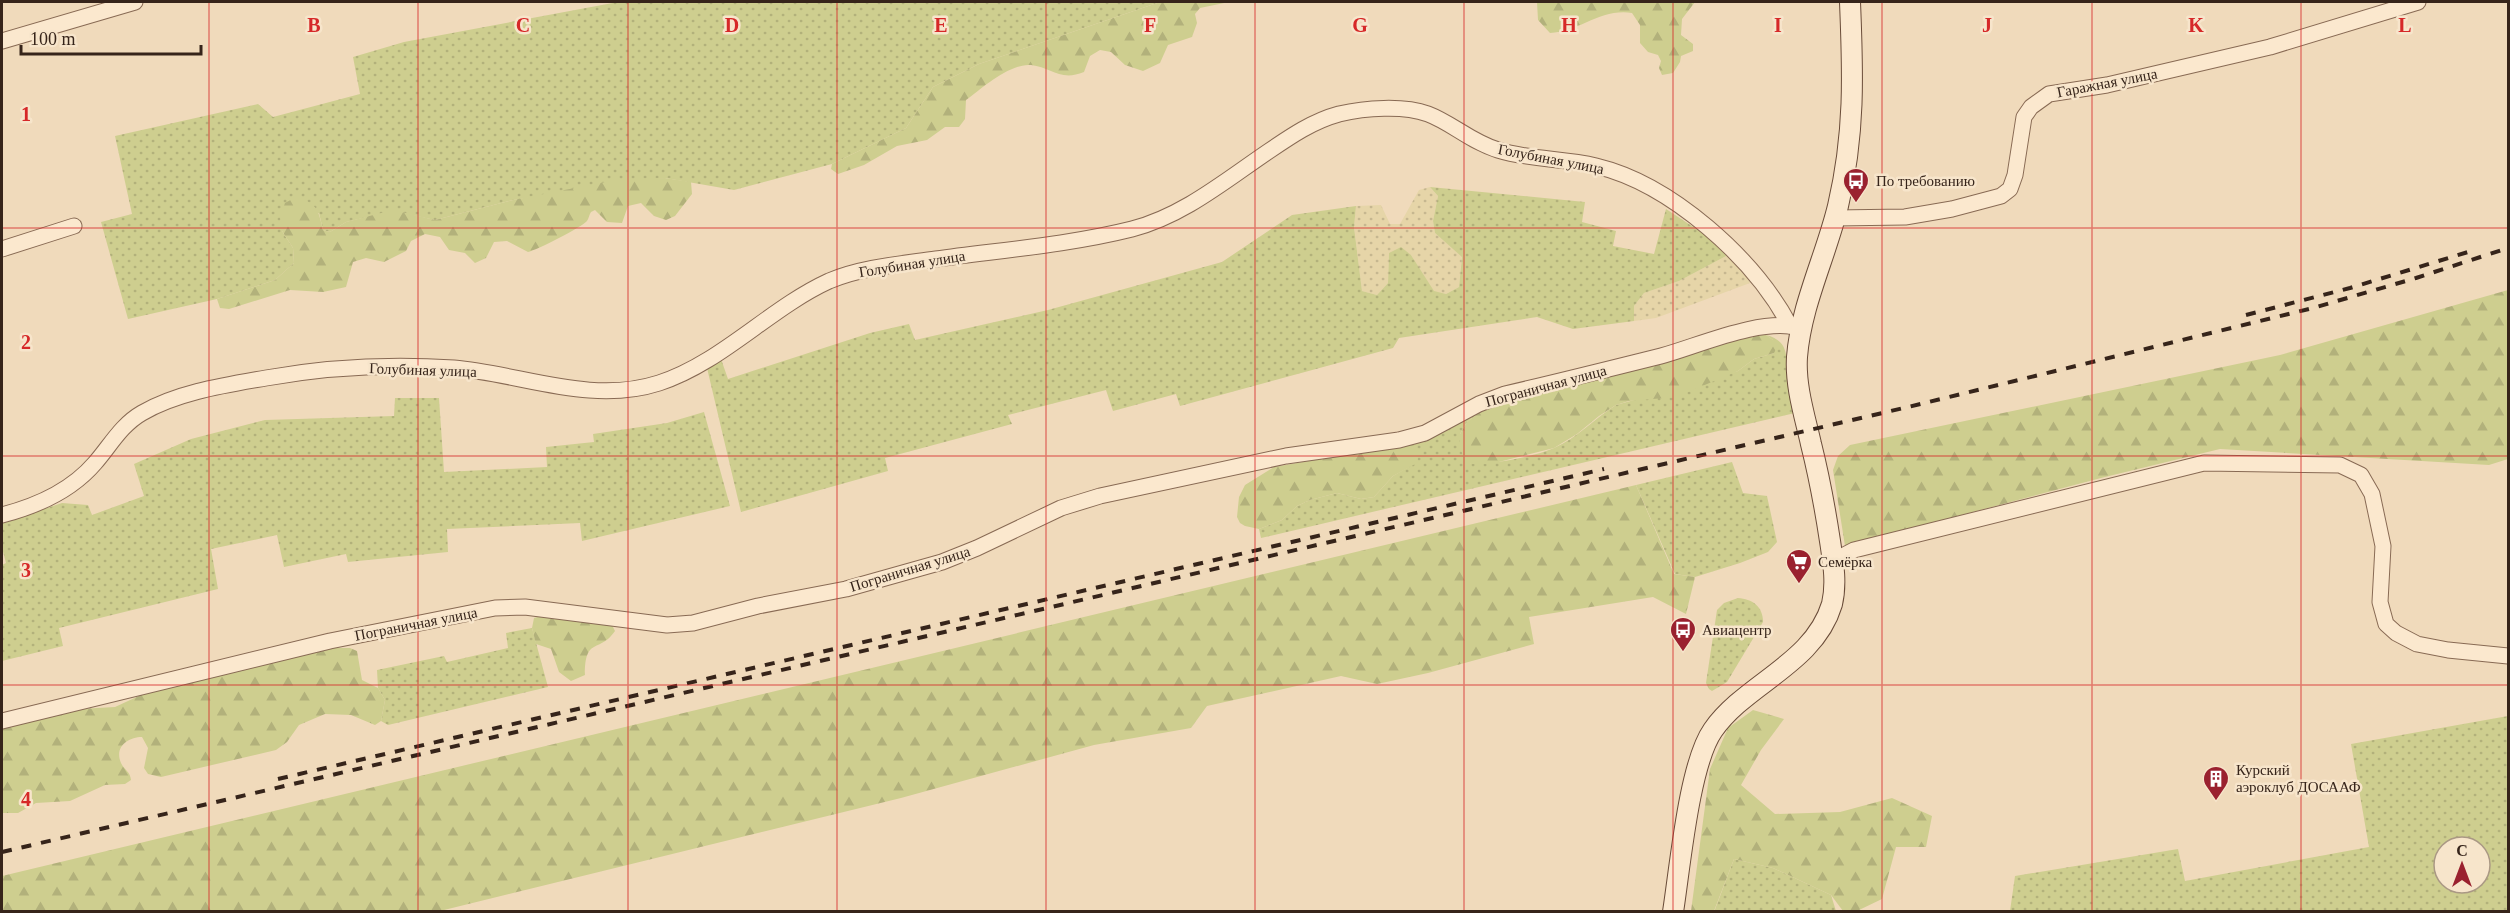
<svg xmlns="http://www.w3.org/2000/svg" width="2510" height="913" viewBox="0 0 2510 913" font-family="'Times New Roman',serif">
  <style>
    .farmland { fill: url(#farmland-dots) }
    .grass { fill: url(#grass-dots); fill-rule: evenodd }
    .forest { fill: url(#forest-firs) }
    .lines { fill: none; stroke-linecap: round; stroke-linejoin: round }
    .street-casing { stroke: #886a54; stroke-width: 17 }
    .secondary-casing { stroke: #694b38; stroke-width: 22 }
    .street { stroke: #fbe8ce; stroke-width: 15 }
    .secondary { stroke: #fbe8ce; stroke-width: 20 }
    .rail { stroke: #36241a; stroke-width: 4; stroke-dasharray: 10 10; stroke-linecap: butt }
    .grid { fill: none; stroke: #d62828; stroke-width: 1.5; stroke-opacity: 0.55 }
    .labels { text-anchor: middle; stroke-width: 5; stroke-linejoin: round; paint-order: stroke }
    .street-label { font-size: 15px; fill: #36241a; stroke: #f7e5cb }
    .poi-label { font-size: 15px; fill: #36241a; stroke: #f7e5cb; text-anchor: start }
    .grid-label { font-size: 20px; text-anchor: middle; font-weight: bold; fill: #d62828; stroke: #f7e5cb; stroke-width: 5; stroke-linejoin: round; paint-order: stroke }
  </style>
  <defs>
    <pattern id="farmland-dots" width="8" height="8" patternUnits="userSpaceOnUse" patternTransform="scale(1.5)"><rect width="8" height="8" fill="#e6d5a8"/><path d="M2 2h.1M6 6h.1" fill="none" stroke="#c6b790" stroke-width="1.8" stroke-linecap="round"/></pattern>
    <pattern id="grass-dots" width="8" height="8" patternUnits="userSpaceOnUse" patternTransform="scale(1.5)"><rect width="8" height="8" fill="#cece8f"/><path d="M2 2h.1M6 6h.1" fill="none" stroke="#b2b17b" stroke-width="1.8" stroke-linecap="round"/></pattern>
    <pattern id="forest-firs" width="22" height="20" patternUnits="userSpaceOnUse" patternTransform="scale(1.5)"><rect width="22" height="20" fill="#cece8f"/><path d="M5 1l3.5 6h-7zM16 11l3.5 6h-7z" fill="#b2b17b"/></pattern>
  </defs>
  <rect width="100%" height="100%" fill="#f0dabb"/>
  <g class="farmland">
    <path d="M1430 187 1438 196 1433 221 1435 233 1462 256 1459 287 1446 294 1434 292 1411 255 1389 253 1388 283 1377 295 1362 291 1354 226 1356 206 1381 205 1390 224H1400L1419 190Z"/>
    <path d="M1728 255 1746 272 1750 283 1656 318 1634 321V306L1644 293 1679 281Z"/>
  </g>
  <g class="grass">
    <path d="M618 2H1160L979 64 933 87 906 128 832 164 734 190 665 178 513 200 435 220 393 211 346 222 330 232 323 230 319 213 282 231 293 248 294 263 275 280 217 299 128 319 101 222 132 214 115 136 258 104 273 117 360 94 353 57 404 42Z"/>
    <path d="M1430 187 1585 202 1582 222 1616 231 1613 246 1654 254 1666 209 1704 234 1728 255 1679 281 1644 293 1634 306V321L1573 329 1537 317 1399 338 1393 348 1180 406 1176 394 1113 411 1106 390 1008 415 1012 424 885 458 888 471 741 512 707 368 721 359 728 379 870 333 909 324 915 340 1048 310 1222 262 1292 215 1356 206 1354 227 1362 291 1377 295 1388 283 1389 253 1401 247 1411 255 1434 291 1446 294 1459 287 1462 257 1435 233 1433 221 1438 196Z"/>
    <path d="M1766 335C1794 342 1784 364 1788 386 1789 395 1792 404 1795 413L1261 538 1259 529 1282 520 1297 506 1310 500 1337 493 1361 499 1374 497 1393 476 1417 462 1406 444 1480 412 1467 422 1460 434 1471 464C1494 464 1533 457 1554 448 1577 438 1595 418 1616 405L1738 371 1754 359 1774 353 1773 340Z"/>
    <path d="M395 398H439L444 472 547 467 546 447 594 442 593 434 667 423 704 412 730 506 582 541 580 523 447 529 448 552 348 562 346 554 284 567 277 535 211 549 218 589 59 628 63 646 2 661V565L6 563 2 548V523L62 503 88 505 92 515 144 496 134 464 191 439 265 420 394 416Z"/>
    <path d="M1732 462 1743 493 1767 496 1777 542 1768 552 1740 563 1695 577 1675 574 1636 485Z"/>
    <path d="M1738 598C1752 599 1763 606 1763 622L1727 682 1712 691 1709 689 1706 683 1717 610 1724 603Z"/>
    <path d="M532 628 548 687 388 725 381 721 385 700 378 688 377 670 444 656 447 662 508 648 506 633Z"/>
    <path d="M2508 716V911H2010L2015 876 2178 849 2185 881 2369 847 2351 744ZM2444 847H2480V883H2444Z"/>
    <path d="M1734 859 1773 868 1831 895 1836 911 1714 912Z"/>
  </g>
  <g class="forest">
    <path d="M1160 2H1229L1200 8 1195 14 1197 23 1192 37 1168 45 1160 63 1143 71 1125 65 1111 52 1100 50 1090 56 1084 72C1060 82 1051 67 1031 65 1010 63 982 88 966 100L965 119 959 127H945L927 140 897 146 864 165 838 174 831 169 832 164 906 128 933 87 979 64Z"/>
    <path d="M1537 2H1695L1682 19 1681 35 1693 44V51L1681 56 1680 62 1673 73 1662 75 1659 68 1661 61 1658 55 1648 52 1640 43V25L1632 13C1601 8 1579 32 1550 33L1538 20Z"/>
    <path d="M665 178 691 182 692 194 675 216 666 220 654 216 641 203 628 206 622 223 607 222 595 210 591 212C589 215 589 218 587 221 582 227 537 250 528 252L507 241 494 242 486 258 475 263 465 253 449 250 440 237 425 234 411 241 406 251 384 262 366 258 353 262 346 287 323 292 290 290 229 309 220 308 217 299 275 280 294 263 293 248 282 231 280 217 285 203 296 197C317 204 318 208 323 230L330 232 346 222 393 210 435 220 513 200 621 179Z"/>
    <path d="M2508 290V459L2489 465 2220 449 2101 478 1845 546 1833 470 1838 456 1850 445 2280 355Z"/>
    <path d="M1766 335 1773 340 1777 347 1774 353 1754 359 1738 371 1676 397 1629 401 1616 405 1599 416 1577 434 1554 448 1491 464H1471L1465 460 1460 448V434L1467 422 1480 412 1509 400 1747 336Z"/>
    <path d="M1406 444 1413 445 1419 449 1417 463 1393 476 1374 497 1361 499 1337 493 1310 500 1297 506 1282 520 1259 529 1245 526 1240 523 1237 517 1239 497 1245 485 1274 467Z"/>
    <path d="M1636 485 1674 574 1695 577 1686 614 1653 597 1529 617 1534 644 1428 673 1377 684 1341 676 1207 706 1191 728 1094 745 901 798 440 911H2V876Z"/>
    <path d="M541 616 612 625 615 631C599 654 585 636 585 675L571 681 559 672 551 649 536 644 532 628 534 618Z"/>
    <path d="M335 648H350L357 651 362 680 378 688 385 700 381 721 375 725 351 715 325 714 299 725 287 742 276 750 161 777 148 774 144 768 148 748 142 737C128 737 114 747 121 763 125 771 130 771 131 780L125 784 105 785 70 801 36 803 18 813H2V728L79 709 115 707 154 689Z"/>
    <path d="M1753 710 1784 719 1761 750 1741 785 1775 814 1840 812 1892 798 1932 816 1926 847H1896L1882 899 1857 911H1843L1831 895 1773 868 1734 859 1714 911H1691L1710 769 1728 728Z"/>
  </g>
  <g class="lines">
    <defs>
      <g id="street">
        <path d="M2 41 135 2"/>
        <path d="M1835 218 1905 217 1952 209 2001 196 2010 189 2015 175 2024 117 2031 107 2049 94 2107 85 2270 47 2418 2"/>
        <path d="M2 249 74 226"/>
        <path d="M2 515C37 506 71 491 95 463 110 446 121 425 142 413 178 392 226 385 266 378 327 367 392 364 454 368 522 374 591 405 659 383 721 363 770 308 829 281 862 267 901 264 936 259 1001 250 1068 245 1132 229 1183 216 1226 180 1269 151 1291 136 1313 121 1339 114 1365 108 1403 105 1428 114 1452 123 1471 142 1498 150 1530 160 1563 158 1596 166 1671 184 1754 258 1790 326"/>
        <path d="M1833 561 1854 550 2204 463 2340 465 2361 475 2372 494 2383 546 2380 602 2386 624 2396 633 2417 644 2448 650 2508 656"/>
        <path d="M2 721 330 641 495 608 525 607 667 625 693 623 758 606 846 589 942 562 977 548 1061 508 1100 496 1286 456 1399 440 1425 433 1479 404 1505 394C1557 382 1609 369 1661 356 1698 346 1762 317 1799 328"/>
      </g>
      <path id="secondary" d="M1673 912C1680 868 1689 764 1713 730 1746 683 1814 664 1832 604 1837 583 1833 561 1830 541 1825 508 1819 476 1811 444 1805 417 1795 386 1797 357 1801 305 1826 256 1838 206 1855 134 1853 74 1850 2"/>
    </defs>
    <use href="#street" class="street-casing"/>
    <use href="#secondary" class="secondary-casing"/>
    <use href="#street" class="street"/>
    <use href="#secondary" class="secondary"/>
    <g class="rail">
      <path d="M2246 315 2350 288 2468 252"/>
      <path d="M278 779 1604 469"/>
      <path d="M2 852 1908 407 2313 308 2416 278 2508 248"/>
    </g>
  </g>
  <path class="grid" d="M209 2V912M418 2V912M628 2V912M837 2V912M1046 2V912M1255 2V912M1464 2V912M1673 2V912M1882 2V912M2092 2V912M2301 2V912M2 228H2508M2 456H2508M2 685H2508"/>
  <defs>
    <symbol id="bus-pin" viewBox="-11 -11 22 30"><path d="M0 17L-7.5 6A9.5 9.5 0 1 1 7.5 6Z" fill="#9a212f" stroke="#f7e5cb"/><path d="M-5-6H5V4H4V6H2V4H-2V6H-4V4H-5ZM-3.5-4V0h7V-4ZM-3.5 1.2v1.5H-2V1.2ZM2 1.2v1.5H3.5V1.2Z" fill="#fff"/></symbol>
    <symbol id="supermarket-pin" viewBox="-11 -11 22 30"><path d="M0 17L-7.5 6A9.5 9.5 0 1 1 7.5 6Z" fill="#9a212f" stroke="#f7e5cb"/><path d="M-6-5.5h2.5l.6 2H6L4.5 2H-2.5L-4.4-4H-6ZM-1.5 3.2a1.3 1.3 0 1 0 .1 0ZM3 3.2a1.3 1.3 0 1 0 .1 0Z" fill="#fff"/></symbol>
    <symbol id="building-pin" viewBox="-11 -11 22 30"><path d="M0 17L-7.5 6A9.5 9.5 0 1 1 7.5 6Z" fill="#9a212f" stroke="#f7e5cb"/><path d="M-4-6H4V6H1V3H-1V6H-4ZM-2.5-4.3h1.7v1.8h-1.7ZM.8-4.3h1.7v1.8H.8ZM-2.5-1h1.7V.8h-1.7ZM.8-1h1.7V.8H.8Z" fill="#fff"/></symbol>
  </defs>
  <g fill-rule="evenodd">
    <use href="#bus-pin" x="1841" y="166" width="30" height="40"/>
    <use href="#supermarket-pin" x="1784" y="547" width="30" height="40"/>
    <use href="#bus-pin" x="1668" y="615" width="30" height="40"/>
    <use href="#building-pin" x="2201" y="764" width="30" height="40"/>
  </g>
  <g class="labels">
    <g class="street-label">
      <text transform="translate(2107 83) rotate(-11)" y="5">Гаражная улица</text>
      <text transform="translate(1551 159) rotate(11)" y="5">Голубиная улица</text>
      <text transform="translate(912 264) rotate(-9)" y="5">Голубиная улица</text>
      <text transform="translate(423 370) rotate(2)" y="5">Голубиная улица</text>
      <text transform="translate(1546 386) rotate(-15)" y="5">Пограничная улица</text>
      <text transform="translate(910 569) rotate(-17)" y="5">Пограничная улица</text>
      <text transform="translate(416 624) rotate(-11)" y="5">Пограничная улица</text>
    </g>
    <g class="poi-label">
      <text x="1876" y="186">По требованию</text>
      <text x="1818" y="567">Семёрка</text>
      <text x="1702" y="635">Авиацентр</text>
      <text x="2236" y="775">Курский<tspan x="2236" dy="17">аэроклуб ДОСААФ</tspan></text>
    </g>
  </g>
  <g class="grid-label">
    <text x="314" y="32">B</text>
    <text x="523" y="32">C</text>
    <text x="732" y="32">D</text>
    <text x="941" y="32">E</text>
    <text x="1150" y="32">F</text>
    <text x="1360" y="32">G</text>
    <text x="1569" y="32">H</text>
    <text x="1778" y="32">I</text>
    <text x="1987" y="32">J</text>
    <text x="2196" y="32">K</text>
    <text x="2405" y="32">L</text>
    <text x="26" y="121">1</text>
    <text x="26" y="349">2</text>
    <text x="26" y="577">3</text>
    <text x="26" y="806">4</text>
  </g>
  <rect width="2510" height="913" fill="none" stroke="#36241a" stroke-width="6"/>
  <g transform="translate(2462 865)"><circle r="28" fill="#f7e5cb" stroke="#aa9884" stroke-width="1.5"/>
  <path d="M0-4.5L10 22L0 15L-10 22Z" fill="#9a212f"/>
  <text y="-9" font-size="16" font-weight="bold" text-anchor="middle" fill="#36241a">С</text>
  </g>
  <path d="M21 45v9h180v-9" fill="none" stroke="#36241a" stroke-width="3"/>
  <text x="30" y="45" font-size="18" fill="#36241a" stroke="#f7e5cb" stroke-width="4.5" paint-order="stroke">100 m</text>
</svg>
